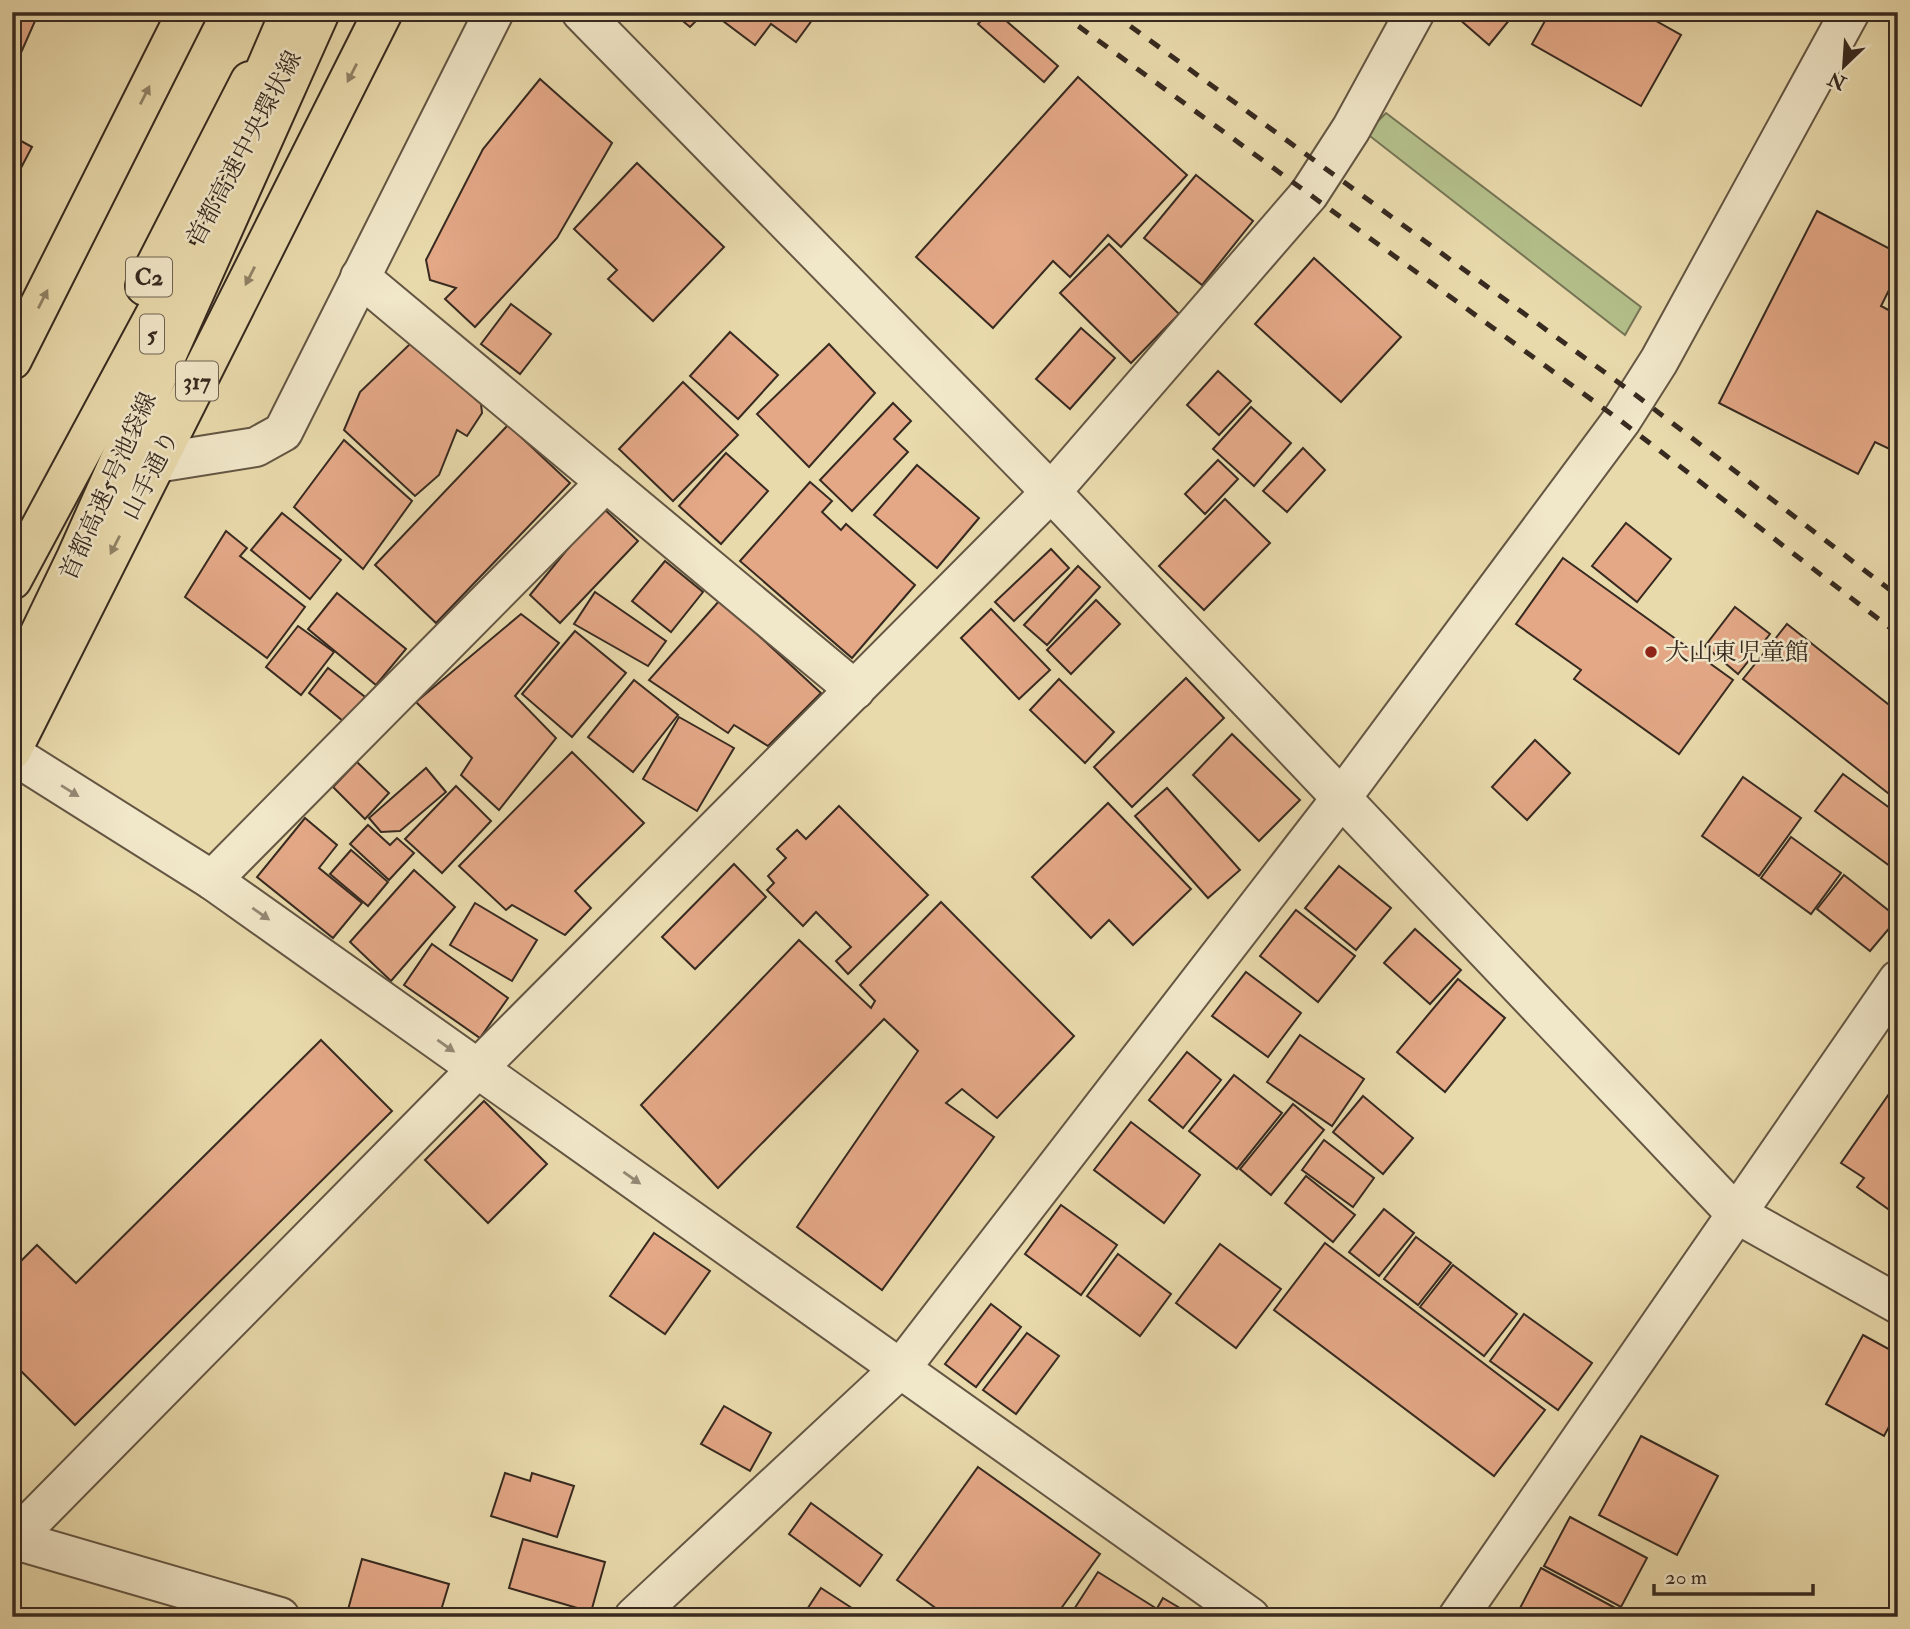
<svg xmlns="http://www.w3.org/2000/svg" width="1910" height="1629" viewBox="0 0 1910 1629" font-family="'IM FELL Double Pica','Noto Serif JP',serif">
  <style>
    .green { fill: #b4c08b; stroke: #767556; stroke-width: 2 }
    .building { fill: #e4a887; stroke: #372a20; stroke-width: 2 }
    .lines { fill: none; stroke-linecap: round; stroke-linejoin: round }
    .minor-casing { stroke: #645643; stroke-width: 42 }
    .major-casing { stroke: #372a20; stroke-width: 42 }
    .highway-casing { stroke: #372a20; stroke-width: 42 }
    .minor { stroke: #f1e7c9; stroke-width: 38 }
    .major { stroke: #e9daac; stroke-width: 38 }
    .highway { stroke: #e9daac; stroke-width: 38 }
    .rail { stroke: #372a20; stroke-width: 5; stroke-dasharray: 12 12; stroke-linecap: butt }
    .oneway { fill: #908266 }
    .oneway2 { fill: #948874 }
    .poi-dot { fill: #8f2418; stroke: #f1e7c9; stroke-width: 2.5 }
    .labels { text-anchor: middle; stroke-width: 5; stroke-linejoin: round; paint-order: stroke }
    .shield { fill: #f1e7c9; stroke: #6f6353; stroke-width: 2 }
    .shield-label { font-size: 23px; font-weight: bold; fill: #372a20 }
    .street-label { font-size: 24px; fill: #372a20; stroke: #f1e7c9 }
    .poi-label { font-size: 24px; fill: #372a20; stroke: #f1e7c9; text-anchor: start }
  </style>
  <rect width="100%" height="100%" fill="#e9daac"/>
  <filter id="stains"><feTurbulence type="fractalNoise" baseFrequency=".00286" numOctaves="4"/><feColorMatrix values="0 0 0 0 .2 0 0 0 0 .09 0 0 0 0 .02 0 0 0 .5 -.17"/></filter>
  <radialGradient id="worn" r=".72"><stop offset=".6" stop-color="#630" stop-opacity="0"/><stop offset="1" stop-color="#630" stop-opacity=".3"/></radialGradient>
  <path class="green" d="M1386 113 1641 307 1625 335 1366 133Z"/>
  <g class="building">
    <path d="M15 12H39L20 55 12 52V18Z"/>
    <path d="M672 12H705L690 27Z"/>
    <path d="M711 12H818L796 42 771 24 755 45Z"/>
    <path d="M989 12H996L1058 66 1044 82 978 24Z"/>
    <path d="M1451 12H1514L1515 13 1489 45Z"/>
    <path d="M1550 12H1640L1681 35 1641 106 1532 44Z"/>
    <path d="M1078 77 1187 175 1121 247 1108 235 1070 277 1053 261 993 328 916 257Z"/>
    <path d="M540 79 612 143 557 238 475 327 445 299 456 288 430 280 426 260 483 149Z"/>
    <path d="M12 136 32 147 12 185Z"/>
    <path d="M637 163 724 247 653 321 608 279 617 270 574 229Z"/>
    <path d="M1196 175 1253 221 1202 285 1144 238Z"/>
    <path d="M1817 211 1898 253V272L1881 306 1898 315V453L1875 442 1858 474 1719 403Z"/>
    <path d="M1109 244 1179 314 1131 363 1060 293Z"/>
    <path d="M1314 258 1401 337 1341 402 1255 324Z"/>
    <path d="M511 304 551 334 520 374 481 344Z"/>
    <path d="M1081 328 1115 358 1070 409 1036 379Z"/>
    <path d="M730 332 778 375 738 419 690 376Z"/>
    <path d="M411 343 481 404 482 413 467 436 457 430 439 475 415 496 344 430 360 392Z"/>
    <path d="M829 344 875 393 809 467 757 414Z"/>
    <path d="M1218 371 1251 401 1219 435 1187 405Z"/>
    <path d="M683 382 738 435 673 501 619 449Z"/>
    <path d="M893 403 911 421 894 439 908 452 852 511 820 480Z"/>
    <path d="M1251 407 1291 443 1254 486 1213 449Z"/>
    <path d="M508 425 570 483 436 623 375 565Z"/>
    <path d="M344 440 412 501 363 569 294 507Z"/>
    <path d="M1303 448 1325 470 1287 512 1263 491Z"/>
    <path d="M726 453 768 491 721 544 679 506Z"/>
    <path d="M1218 460 1238 479 1205 514 1185 494Z"/>
    <path d="M917 465 979 518 937 568 874 515Z"/>
    <path d="M810 482 832 501 822 512 841 530 846 524 915 585 852 658 740 561Z"/>
    <path d="M1225 499 1270 543 1204 610 1159 566Z"/>
    <path d="M602 507 638 541 560 623 530 595Z"/>
    <path d="M282 513 341 560 310 599 251 550Z"/>
    <path d="M1626 523 1671 559 1637 602 1592 566Z"/>
    <path d="M226 531 247 548 240 556 305 607 267 658 185 597Z"/>
    <path d="M1051 549 1069 568 1014 621 995 602Z"/>
    <path d="M1563 558 1733 680 1679 754 1574 679 1581 670 1516 624Z"/>
    <path d="M665 561 703 592 671 632 632 601Z"/>
    <path d="M1078 566 1100 587 1047 645 1024 625Z"/>
    <path d="M595 592 666 641 648 666 574 624Z"/>
    <path d="M337 593 406 649 376 685 308 629Z"/>
    <path d="M720 600 821 693 768 746 734 725 728 733 649 680Z"/>
    <path d="M1096 600 1120 624 1071 674 1047 650Z"/>
    <path d="M1735 607 1770 634 1738 674 1705 646Z"/>
    <path d="M991 609 1050 670 1019 699 961 638Z"/>
    <path d="M521 614 559 643 515 696 556 738 499 810 461 775 472 758 416 702Z"/>
    <path d="M1787 624 1898 712V801L1743 679Z"/>
    <path d="M298 626 334 652 301 695 266 667Z"/>
    <path d="M575 631 626 673 572 737 522 694Z"/>
    <path d="M328 668 369 700 349 726 309 693Z"/>
    <path d="M1186 678 1224 718 1132 807 1094 767Z"/>
    <path d="M1059 679 1114 732 1085 763 1030 710Z"/>
    <path d="M634 680 678 715 633 772 588 737Z"/>
    <path d="M679 717 734 748 697 811 643 779Z"/>
    <path d="M1232 734 1300 800 1259 841 1193 775Z"/>
    <path d="M1535 740 1570 773 1527 820 1492 787Z"/>
    <path d="M572 752 644 823 575 891 591 908 565 935 512 905 506 910 459 866Z"/>
    <path d="M357 762 389 793 365 819 333 787Z"/>
    <path d="M426 768 446 792 400 831 381 832 369 818Z"/>
    <path d="M1843 774 1898 814V872L1815 811Z"/>
    <path d="M1743 777 1801 818 1759 876 1702 836Z"/>
    <path d="M456 786 491 821 442 873 405 839Z"/>
    <path d="M1167 788 1240 870 1208 898 1135 816Z"/>
    <path d="M1108 803 1191 889 1133 945 1109 920 1091 938 1032 877Z"/>
    <path d="M839 806 928 895 848 974 836 961 851 947 816 912 803 926 767 890 774 883 768 876 786 858 777 849 797 830 806 839Z"/>
    <path d="M305 818 337 845 319 868 362 903 333 938 257 877Z"/>
    <path d="M368 825 390 845 397 838 414 853 389 880 350 844Z"/>
    <path d="M1791 837 1841 873 1811 914 1761 878Z"/>
    <path d="M351 850 388 882 368 906 330 874Z"/>
    <path d="M734 864 766 897 695 969 662 937Z"/>
    <path d="M1339 866 1391 908 1356 950 1305 908Z"/>
    <path d="M414 870 455 907 391 981 350 942Z"/>
    <path d="M1844 875 1898 918 1870 951 1817 909Z"/>
    <path d="M941 902 1074 1036 997 1118 962 1089 946 1103 994 1137 882 1290 797 1227 918 1051 884 1019 718 1188 641 1105 799 940 871 1008 875 1001 860 985Z"/>
    <path d="M475 903 537 940 512 981 450 945Z"/>
    <path d="M1296 910 1355 956 1318 1002 1260 956Z"/>
    <path d="M1415 929 1461 970 1430 1004 1384 963Z"/>
    <path d="M432 944 508 998 480 1038 404 985Z"/>
    <path d="M1246 972 1301 1013 1268 1057 1212 1016Z"/>
    <path d="M1458 979 1505 1018 1445 1092 1397 1052Z"/>
    <path d="M1300 1035 1364 1079 1332 1126 1267 1082Z"/>
    <path d="M321 1040 392 1111 75 1425 12 1362V1270L37 1245 76 1283Z"/>
    <path d="M1187 1052 1221 1080 1183 1128 1149 1100Z"/>
    <path d="M1234 1075 1282 1113 1237 1169 1189 1131Z"/>
    <path d="M1898 1081V1216L1857 1187 1864 1178 1841 1163Z"/>
    <path d="M1363 1096 1413 1138 1383 1174 1333 1132Z"/>
    <path d="M484 1101 547 1164 488 1223 425 1160Z"/>
    <path d="M1293 1104 1324 1130 1271 1195 1240 1169Z"/>
    <path d="M1131 1122 1200 1175 1164 1223 1094 1170Z"/>
    <path d="M1324 1140 1374 1178 1353 1207 1302 1170Z"/>
    <path d="M1306 1176 1355 1215 1333 1242 1285 1203Z"/>
    <path d="M1061 1205 1117 1245 1081 1295 1025 1254Z"/>
    <path d="M1384 1209 1414 1233 1379 1276 1349 1252Z"/>
    <path d="M654 1233 710 1271 665 1334 610 1296Z"/>
    <path d="M1416 1237 1451 1263 1418 1305 1384 1279Z"/>
    <path d="M1325 1243 1545 1410 1494 1476 1274 1310Z"/>
    <path d="M1220 1244 1281 1289 1236 1348 1176 1303Z"/>
    <path d="M1118 1254 1171 1294 1140 1336 1087 1296Z"/>
    <path d="M1453 1265 1517 1314 1484 1356 1420 1307Z"/>
    <path d="M991 1304 1021 1327 976 1387 945 1364Z"/>
    <path d="M1524 1314 1592 1363 1558 1410 1490 1361Z"/>
    <path d="M1027 1333 1059 1356 1016 1414 983 1390Z"/>
    <path d="M1863 1335 1898 1354V1410L1884 1436 1826 1404Z"/>
    <path d="M724 1406 771 1433 750 1471 701 1444Z"/>
    <path d="M1641 1436 1718 1476 1677 1555 1599 1515Z"/>
    <path d="M978 1467 1100 1554 1055 1617H948L897 1580Z"/>
    <path d="M505 1473 530 1481 532 1473 574 1486 557 1537 491 1516Z"/>
    <path d="M811 1503 882 1555 860 1586 789 1534Z"/>
    <path d="M1570 1517 1647 1558 1621 1607 1544 1566Z"/>
    <path d="M523 1539 605 1562 591 1612 509 1588Z"/>
    <path d="M362 1559 449 1584 439 1617H346Z"/>
    <path d="M1541 1568 1632 1617H1532L1519 1610Z"/>
    <path d="M1098 1572 1154 1607 1148 1617H1069Z"/>
    <path d="M821 1588 858 1612 855 1617H802Z"/>
    <path d="M1163 1598 1195 1617H1152Z"/>
  </g>
  <g class="lines">
    <defs>
      <g id="minor">
        <path d="M581 12 1051 492 1735 1213 1898 1304"/>
        <path d="M360 277 855 690"/>
        <path d="M156 463 256 447 283 432 494 12"/>
        <path d="M12 754 212 880 1250 1617"/>
        <path d="M212 880 606 482"/>
        <path d="M12 1539 280 1617"/>
        <path d="M12 1541 477 1069 1051 492 1309 194 1351 129 1415 12"/>
        <path d="M634 1617 901 1368 1342 797 1621 421 1659 361 1850 12"/>
        <path d="M1458 1617 1898 980"/>
      </g>
      <g id="major">
        <path d="M12 360 187 12"/>
        <path d="M12 750 383 12"/>
      </g>
      <g id="highway">
        <path d="M248 110 290 12"/>
        <path d="M145 286 250 81"/>
        <path d="M12 580 184 261"/>
        <path d="M12 691 76 558 320 12"/>
      </g>
    </defs>
    <use href="#minor" class="minor-casing"/>
    <use href="#major" class="major-casing"/>
    <use href="#highway" class="highway-casing"/>
    <use href="#minor" class="minor"/>
    <use href="#major" class="major"/>
    <use href="#highway" class="highway"/>
    <g class="rail">
      <path d="M1059 12 1621 421 1898 634"/>
      <path d="M1111 12 1637 396 1898 596"/>
    </g>
  </g>
  <defs><path id="oneway-solid" d="M-6-.8H1V-3.2L6.5 0L1 3.2V.8H-6Z" transform="scale(1.75)"/></defs>
  <g class="oneway">
    <use href="#oneway-solid" transform="translate(352 73) rotate(117)"/>
    <use href="#oneway-solid" transform="translate(145 95) rotate(-63)"/>
    <use href="#oneway-solid" transform="translate(250 276) rotate(117)"/>
    <use href="#oneway-solid" transform="translate(43 299) rotate(-63)"/>
    <use href="#oneway-solid" transform="translate(115 545) rotate(117)"/>
  </g>
  <g class="oneway2">
    <use href="#oneway-solid" transform="translate(70 791) rotate(32)"/>
    <use href="#oneway-solid" transform="translate(261 914) rotate(35)"/>
    <use href="#oneway-solid" transform="translate(446 1046) rotate(35)"/>
    <use href="#oneway-solid" transform="translate(632 1178) rotate(35)"/>
  </g>
  <circle class="poi-dot" cx="1651" cy="652" r="7"/>
  <g class="labels">
    <g class="shield">
      <rect x="126" y="257.5" width="46" height="39" rx="5"/>
      <rect x="140" y="314.5" width="24" height="39" rx="5"/>
      <rect x="176" y="361.5" width="42" height="39" rx="5"/>
    </g>
    <g class="shield-label">
      <text x="149" y="285">C2</text>
      <text x="152" y="342">5</text>
      <text x="197" y="389">317</text>
    </g>
    <g class="street-label">
      <text transform="translate(244 148) rotate(-62)" y="8">首都高速中央環状線</text>
      <text transform="translate(150 475) rotate(-63)" y="8">山手通り</text>
      <text transform="translate(108 486) rotate(-66)" y="8">首都高速5号池袋線</text>
    </g>
    <g class="poi-label">
      <text x="1665" y="660">大山東児童館</text>
    </g>
  </g>
  <rect width="1910" height="1629" fill="none" stroke="#e9daac" stroke-width="42"/>
  <rect x="14" y="14" width="1882" height="1601" fill="none" stroke="#372a20" stroke-width="3.5"/>
  <rect x="21" y="21" width="1868" height="1587" fill="none" stroke="#372a20" stroke-width="2"/>
  <g transform="translate(1844 66) rotate(205)" stroke="#f1e7c9" stroke-width="5" paint-order="stroke">
  <path d="M0-5L12 26L0 18L-12 26Z" fill="#372a20"/>
  <text y="-10" font-size="19" font-weight="bold" text-anchor="middle" fill="#372a20">N</text>
  </g>
  <path d="M1654 1584v10h159v-10" fill="none" stroke="#372a20" stroke-width="3.5"/>
  <text x="1665" y="1584" font-size="21" fill="#372a20" stroke="#f1e7c9" stroke-width="5" paint-order="stroke">20 m</text>
  <rect width="100%" height="100%" filter="url(#stains)"/>
  <rect width="100%" height="100%" fill="url(#worn)"/>
</svg>
